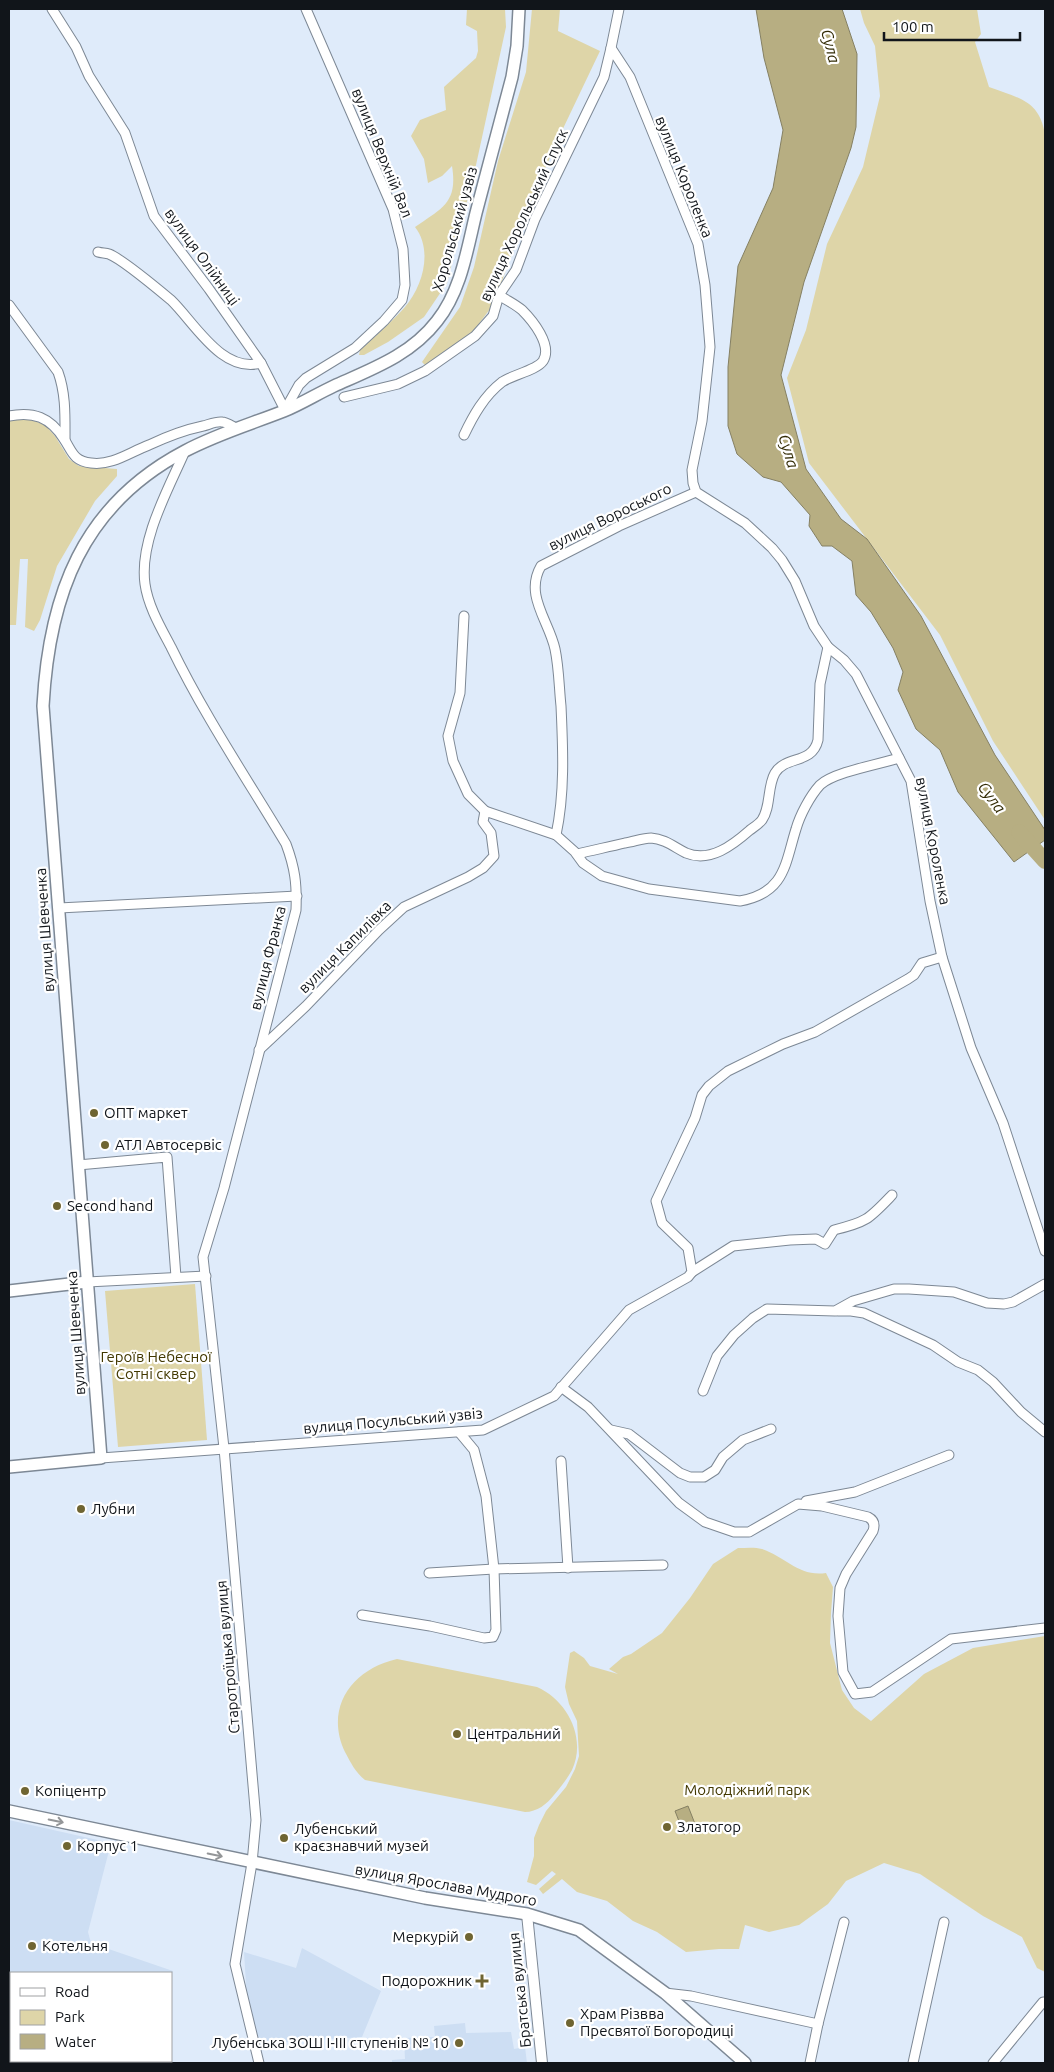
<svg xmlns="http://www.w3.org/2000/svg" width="1054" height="2072" viewBox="0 0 1054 2072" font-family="Ubuntu,sans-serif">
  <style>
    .built { fill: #cddef3 }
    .green { fill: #ded5a8 }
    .water { fill: #b7ae82; stroke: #858063 }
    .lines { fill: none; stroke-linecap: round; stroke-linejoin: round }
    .river { stroke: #b7ae82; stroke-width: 16 }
    .minor-casing { stroke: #7d8895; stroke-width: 11 }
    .tertiary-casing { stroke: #7d8895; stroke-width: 12 }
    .secondary-casing { stroke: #7d8895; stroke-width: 14 }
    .minor { stroke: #fff; stroke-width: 9 }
    .tertiary { stroke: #fff; stroke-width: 10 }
    .secondary { stroke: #fff; stroke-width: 11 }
    .oneway { stroke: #949698 }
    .poi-dot { fill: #6f6532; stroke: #fff; stroke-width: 2 }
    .labels { text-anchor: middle; stroke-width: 4.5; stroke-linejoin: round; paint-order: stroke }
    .street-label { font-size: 15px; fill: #11151a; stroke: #fff }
    .poi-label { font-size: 15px; fill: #11151a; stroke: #fff; text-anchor: start }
    .park-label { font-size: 15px; fill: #423800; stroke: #fff }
    .water-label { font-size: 16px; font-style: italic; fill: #332c06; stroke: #fff }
  </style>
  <rect width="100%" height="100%" fill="#dfebfa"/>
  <g class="built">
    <path d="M9 1820 111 1843 88 1932 91 1943 173 1971 171 1976V1973L9 1972Z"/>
    <path d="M302 1948 381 1991 362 2037 260 2044 247 2000 244 1952 296 1968Z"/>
    <path d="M465 2023 466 2033 511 2032 514 2049 525 2047 527 2063H392V2060L405 2059 404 2038 435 2037 434 2026Z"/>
  </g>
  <g class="green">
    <path d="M467 9H505L506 27 476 165 447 283 424 317 388 342 364 355H359L360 350C375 336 392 322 405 307 423 286 433 250 415 227 442 208 458 203 452 166L442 176 428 183 424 159 411 136 420 120 446 110 444 87 476 58 478 51 477 31 466 25Z"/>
    <path d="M532 9H560L558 31 600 51 559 137 534 194 493 305 472 333 447 353 425 365 422 362 460 307 474 267 498 161 526 72Z"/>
    <path d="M860 9H977L981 34 975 42 989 87C1018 98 1040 100 1045 135V820L993 741 940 635 809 463 787 378 806 330 827 244 863 167 880 96 875 46 864 23Z"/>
    <path d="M22 416 45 425 55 436 69 459 79 466 117 469V476L95 501 57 566 40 620 34 631 25 627 28 559H20L16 625H9V419Z"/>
    <path d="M195 1284 207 1440 118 1447 105 1291Z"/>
    <path d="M738 1548C746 1548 755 1547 762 1549 786 1557 799 1577 826 1573L833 1587 831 1613 830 1643 842 1690 854 1708 871 1721 924 1674 973 1648 1045 1636V1972L1037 1968 1022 1937 983 1916 920 1874 884 1863 846 1881 828 1904 799 1925 769 1932 745 1925 739 1949H719L686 1952 657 1932 633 1921 607 1901 577 1892 562 1879 543 1894 539 1889 556 1874 552 1871 536 1885 527 1882 534 1856V1838L539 1825 546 1811 566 1787 575 1769 579 1756 577 1721 569 1704 565 1687 570 1653 574 1651 584 1658 590 1666 618 1674 609 1669 623 1657 631 1654 662 1633 690 1598 713 1564Z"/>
    <path d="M397 1659 537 1687C567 1700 587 1738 572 1770 567 1779 561 1787 554 1795 547 1804 537 1812 525 1812L365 1780C355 1772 351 1763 345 1752 324 1708 352 1669 397 1659Z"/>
  </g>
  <g class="water">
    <path d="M756 9H842L857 54 856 127 851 148 804 282 781 375 806 469 841 519 867 539 921 616 995 755 1045 830V840L1014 862 958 792 940 750 916 729 898 690 903 672 893 648 871 612 856 595 852 561 832 546H822L809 526 810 515 781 482 763 477 737 454 728 426V367L738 266 773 188 783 130 764 58Z"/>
    <path d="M688 1806 697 1829 684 1834 675 1811Z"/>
  </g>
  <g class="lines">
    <path class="river" d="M1019 832 1045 861"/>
    <defs>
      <g id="minor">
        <path d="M52 9 76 47 89 76 125 133 154 216 209 289 261 363 285 410"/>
        <path d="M619 9 611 48 630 77 698 244 705 285 710 347 702 421 692 470 693 483 696 492 745 523 772 548 782 560 795 581 814 626 828 647 844 660 856 674 911 781 930 901 942 957 971 1048 1003 1123 1045 1251"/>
        <path d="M98 252C101 253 106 253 109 254 122 259 159 290 171 300 194 322 222 374 261 363"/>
        <path d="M9 305 58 372C66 394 65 417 65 440"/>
        <path d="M344 397 398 384 425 371 475 336 493 316 499 295 516 270 535 219 604 77 611 48"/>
        <path d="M285 410 299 385 306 378 355 348 384 321 402 300 405 285 403 249 393 209 306 9"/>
        <path d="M9 416C33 411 50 417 64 439 72 451 73 461 91 463 112 466 130 452 149 445 166 437 184 430 203 426 208 425 216 421 222 422 226 422 232 426 236 428"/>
        <path d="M464 435C473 416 484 396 502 382 512 375 537 370 543 361 553 345 532 320 522 310 515 304 506 300 499 295"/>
        <path d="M185 451C168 490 139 541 145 584 148 606 161 628 171 647 204 715 247 779 286 844 295 868 297 884 296 910L224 1188 203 1257 224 1448 256 1820 252 1863 235 1964 259 2063"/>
        <path d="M464 616 460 693 448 736 453 761 468 794 485 811"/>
        <path d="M556 835C565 793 563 749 561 706 559 687 559 668 555 649 549 621 524 595 541 566L619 526 696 492"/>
        <path d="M577 854C593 850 609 847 625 843 633 842 643 838 651 838 665 839 674 847 686 853 710 863 733 845 750 830 754 827 759 824 762 820 771 807 767 787 775 773 786 755 812 765 818 740L820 684 828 647"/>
        <path d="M59 908 297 896"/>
        <path d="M259 1050 306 1006 379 930 404 907 468 877 483 868 494 856 491 833 483 822 485 811 556 835 575 852 583 863 602 876 649 889 740 901C785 893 785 864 796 829 800 815 810 796 820 785 834 772 880 764 899 758"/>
        <path d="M78 1165 167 1157 176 1277"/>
        <path d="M692 1272 733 1246 790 1240 816 1239 825 1244 834 1230C867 1222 869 1219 892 1195"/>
        <path d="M87 1282 206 1276"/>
        <path d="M838 1311H851L864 1313 933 1345 958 1362 978 1370 993 1382 1021 1412 1045 1432"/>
        <path d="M561 1387 588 1407 679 1503 705 1522 734 1532H749L798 1504 822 1506 868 1517C874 1520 875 1525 873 1531L846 1574 840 1588 838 1616 843 1672 855 1694 872 1692 951 1639 1045 1628"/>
        <path d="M703 1391 717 1356 734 1335 753 1318 767 1309 835 1311 853 1301 894 1289H909L954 1292 987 1303 1004 1304 1013 1302 1045 1284"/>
        <path d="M611 1430 629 1434 680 1473 690 1477H704L715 1470 723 1457 743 1440 771 1429"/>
        <path d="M101 1458 483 1430 554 1396 629 1310 688 1277 692 1272 688 1248 662 1223 656 1201 695 1118 702 1095 709 1086 728 1071 783 1044 815 1032 908 979 914 975 922 963 942 957"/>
        <path d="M561 1461 568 1568"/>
        <path d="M806 1501 855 1492 949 1455"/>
        <path d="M429 1573 494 1569 663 1565"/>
        <path d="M362 1615 430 1626 484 1638 493 1637 496 1630 494 1569 486 1496 474 1450 459 1432"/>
        <path d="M665 1993 691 1996 818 2024"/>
        <path d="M9 2026H11"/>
        <path d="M155 2061 165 2063"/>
        <path d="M810 2063 818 2024 844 1922"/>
        <path d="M913 2063 944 1922"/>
        <path d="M993 2063 1043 2002H1045"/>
      </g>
      <path id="tertiary" d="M527 1914 542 2063"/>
      <g id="secondary">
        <path d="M9 1291 87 1282"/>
        <path d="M9 1467 101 1458 43 706C49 595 82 505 185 451 217 434 251 424 284 411 301 404 317 394 334 386 372 369 411 355 437 321 461 291 467 250 476 213 488 168 500 122 512 77L517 46 519 9"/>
        <path d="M9 1811 425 1898 527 1914 579 1930 665 1993 745 2063"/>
      </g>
    </defs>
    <use href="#minor" class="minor-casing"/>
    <use href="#tertiary" class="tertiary-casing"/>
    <use href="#secondary" class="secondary-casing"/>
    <use href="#minor" class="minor"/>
    <use href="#tertiary" class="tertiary"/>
    <use href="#secondary" class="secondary"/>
  </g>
  <defs><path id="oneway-shaft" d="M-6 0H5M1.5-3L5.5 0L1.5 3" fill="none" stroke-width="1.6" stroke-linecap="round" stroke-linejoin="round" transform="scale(1.25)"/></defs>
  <g class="oneway">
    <use href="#oneway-shaft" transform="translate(56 1821) rotate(12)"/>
    <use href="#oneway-shaft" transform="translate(215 1855) rotate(12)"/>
  </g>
  <g class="poi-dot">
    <circle cx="94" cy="1113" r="5"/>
    <circle cx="105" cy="1145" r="5"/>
    <circle cx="57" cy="1206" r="5"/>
    <circle cx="81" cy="1509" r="5"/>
    <circle cx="457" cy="1734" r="5"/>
    <circle cx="25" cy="1791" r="5"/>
    <circle cx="667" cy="1827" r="5"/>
    <circle cx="284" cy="1838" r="5"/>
    <circle cx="67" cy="1846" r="5"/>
    <circle cx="469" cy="1937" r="5"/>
    <circle cx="32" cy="1946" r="5"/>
    <path d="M479.5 1973.5h5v5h5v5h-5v5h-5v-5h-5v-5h5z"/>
    <circle cx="570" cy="2023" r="5"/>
    <circle cx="459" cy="2043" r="5"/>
  </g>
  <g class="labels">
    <g class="street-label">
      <text transform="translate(382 153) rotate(68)" y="5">вулиця Верхній Вал</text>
      <text transform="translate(684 177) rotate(68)" y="5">вулиця Короленка</text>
      <text transform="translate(524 215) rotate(-65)" y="5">вулиця Хорольський Спуск</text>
      <text transform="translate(455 229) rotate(-74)" y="5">Хорольський узвіз</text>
      <text transform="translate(202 257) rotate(54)" y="5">вулиця Олійниці</text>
      <text transform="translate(610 517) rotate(-26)" y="5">вулиця Вороського</text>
      <text transform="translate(933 841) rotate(79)" y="5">вулиця Короленка</text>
      <text transform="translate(45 930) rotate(-94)" y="5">вулиця Шевченка</text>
      <text transform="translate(345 947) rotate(-45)" y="5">вулиця Капилівка</text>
      <text transform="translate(268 958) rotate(-76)" y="5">вулиця Франка</text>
      <text transform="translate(76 1333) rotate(-94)" y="5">вулиця Шевченка</text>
      <text transform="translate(393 1421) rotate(-5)" y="5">вулиця Посульський узвіз</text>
      <text transform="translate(228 1657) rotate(-95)" y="5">Старотроїцька вулиця</text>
      <text transform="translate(446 1885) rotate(10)" y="5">вулиця Ярослава Мудрого</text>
      <text transform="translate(520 1990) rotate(-96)" y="5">Братська вулиця</text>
    </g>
    <g class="poi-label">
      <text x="104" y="1118">ОПТ маркет</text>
      <text x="115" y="1150">АТЛ Автосервіс</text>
      <text x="67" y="1211">Second hand</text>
      <text x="91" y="1514">Лубни</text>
      <text x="467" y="1739">Центральний</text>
      <text x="35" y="1796">Копіцентр</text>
      <text x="677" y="1832">Златогор</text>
      <text x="294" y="1834">Лубенський<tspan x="294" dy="17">краєзнавчий музей</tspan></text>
      <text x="77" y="1851">Корпус 1</text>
      <text x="459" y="1942" text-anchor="end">Меркурій</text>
      <text x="42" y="1951">Котельня</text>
      <text x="472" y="1986" text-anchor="end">Подорожник</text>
      <text x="580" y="2019">Храм Різвва<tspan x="580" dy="17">Пресвятої Богородиці</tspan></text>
      <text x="449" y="2048" text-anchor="end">Лубенська ЗОШ І-ІІІ ступенів № 10</text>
    </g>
    <g class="park-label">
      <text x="156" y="1362">Героїв Небесної<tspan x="156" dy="17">Сотні сквер</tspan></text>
      <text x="747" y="1795">Молодіжний парк</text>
    </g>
    <g class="water-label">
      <text transform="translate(831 46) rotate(76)" y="6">Сула</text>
      <text transform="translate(789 451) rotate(73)" y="6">Сула</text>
      <text transform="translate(992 797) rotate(53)" y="6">Сула</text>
    </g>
  </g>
  <rect width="1054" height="2072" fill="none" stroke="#11151a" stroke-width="20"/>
  <rect x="10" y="1972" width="162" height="90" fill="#ffffff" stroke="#a0a1a3"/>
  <rect x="20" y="1988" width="25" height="8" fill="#ffffff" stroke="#a0a1a3"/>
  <text x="55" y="1997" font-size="15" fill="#11151a">Road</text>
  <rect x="20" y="2010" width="25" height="15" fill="#ded5a8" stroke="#a0a1a3"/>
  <text x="55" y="2022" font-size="15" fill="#11151a">Park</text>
  <rect x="20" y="2034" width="25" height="15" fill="#b7ae82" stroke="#a0a1a3"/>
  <text x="55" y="2047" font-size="15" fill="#11151a">Water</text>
  <path d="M884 32v8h136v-8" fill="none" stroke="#11151a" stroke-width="2.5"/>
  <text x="892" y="32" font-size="15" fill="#11151a" stroke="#ffffff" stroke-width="4" paint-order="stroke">100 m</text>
</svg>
